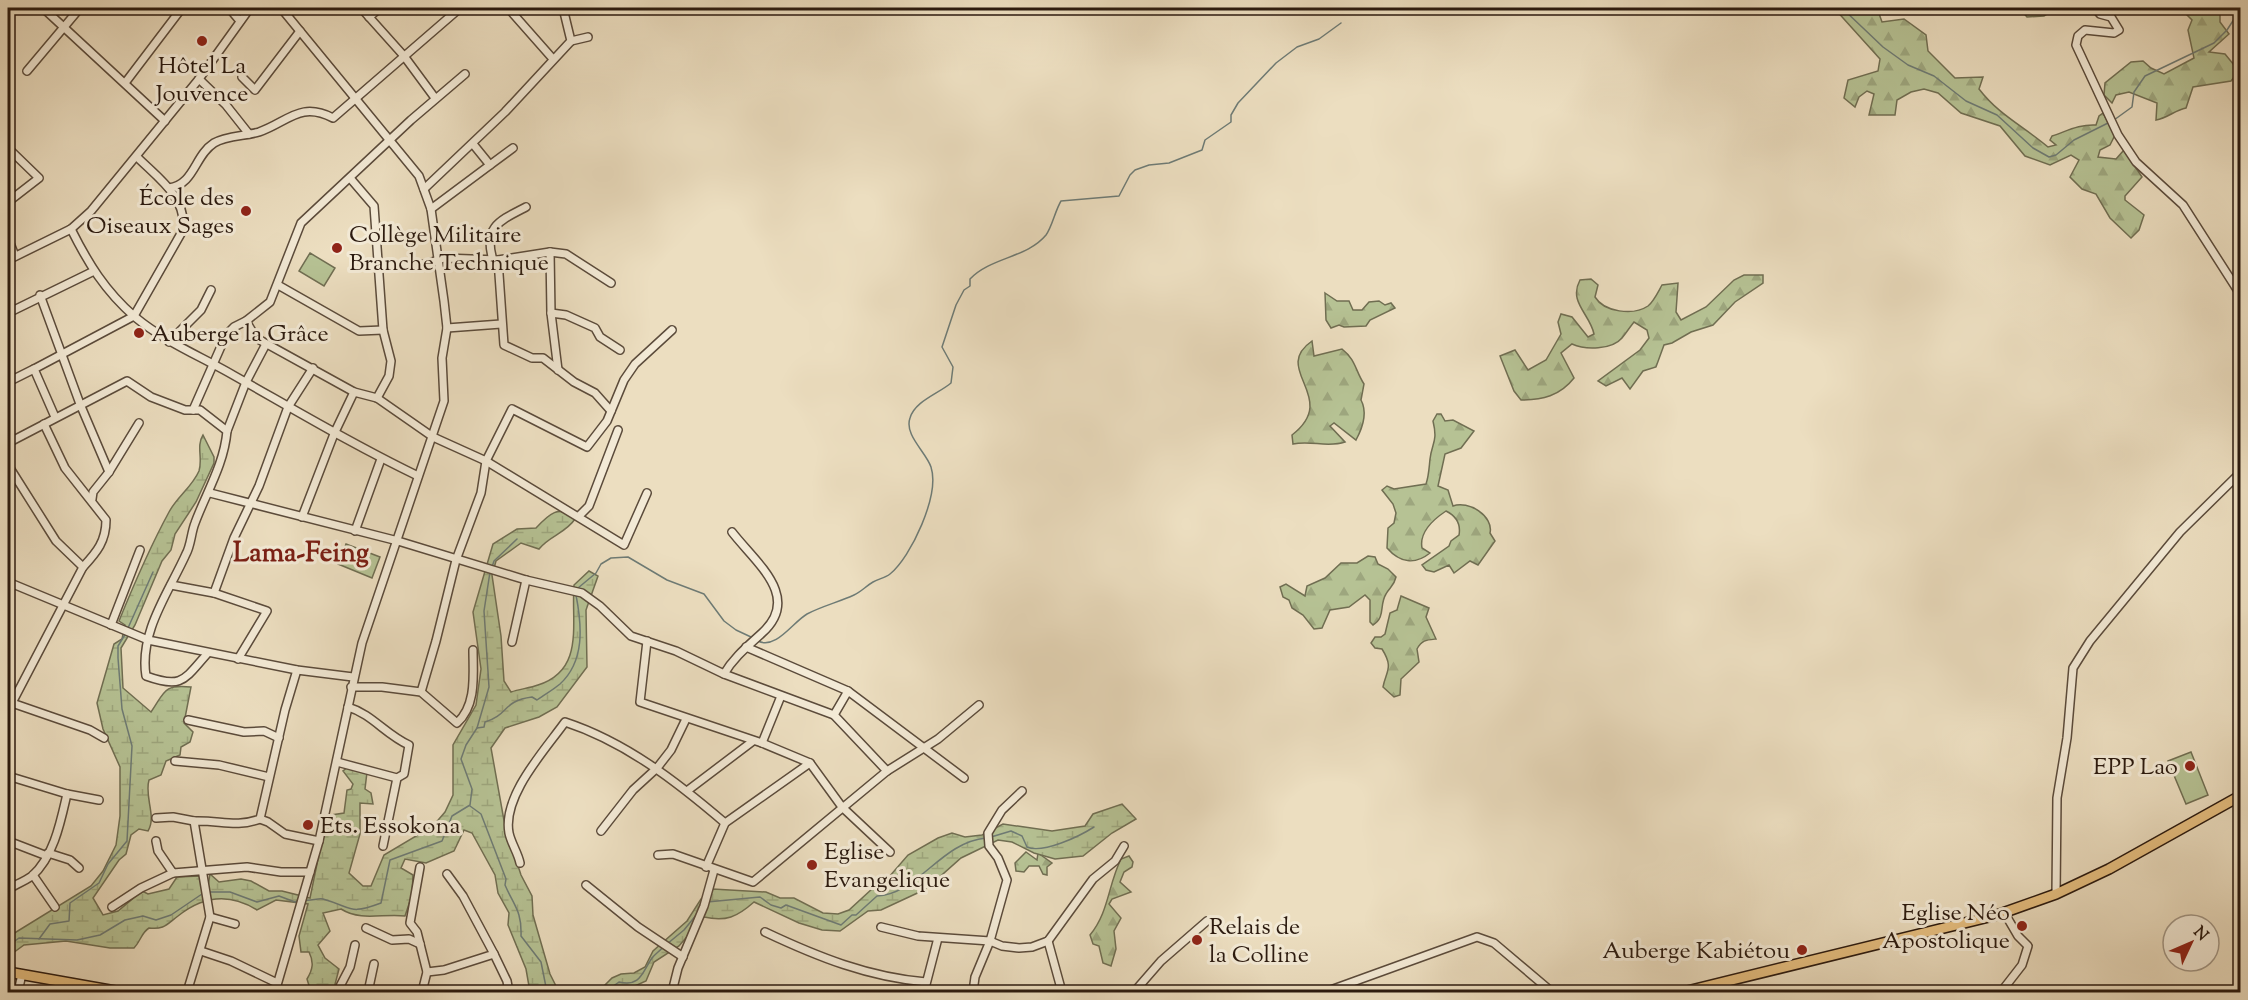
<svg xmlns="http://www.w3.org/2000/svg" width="2248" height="1000" viewBox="0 0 2248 1000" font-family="'Sorts Mill Goudy',serif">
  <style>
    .forest { fill: url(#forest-firs); stroke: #706e52; stroke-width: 1.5 }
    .wetland { fill: url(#wetland-marsh); stroke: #706e52; stroke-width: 1.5 }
    .park { fill: #b6c294; stroke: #706e52; stroke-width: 1.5 }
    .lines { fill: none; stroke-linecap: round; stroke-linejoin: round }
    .stream { stroke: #6e7b75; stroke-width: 1.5 }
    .minor-casing { stroke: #5b4b3b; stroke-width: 10 }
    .major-casing { stroke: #2b1a0f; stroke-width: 12 }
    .minor { stroke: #f3ead6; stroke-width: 7 }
    .major { stroke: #e6bf80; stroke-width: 9 }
    .poi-dot { fill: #8f2418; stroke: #f3ead6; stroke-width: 2 }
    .labels { text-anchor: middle; stroke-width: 6; stroke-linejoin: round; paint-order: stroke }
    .poi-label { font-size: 24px; fill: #2b1a0f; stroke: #f3ead6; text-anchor: start }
    .quarter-label { font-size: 27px; font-weight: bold; fill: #7a1f14; stroke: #f3ead6 }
  </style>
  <defs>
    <pattern id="forest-firs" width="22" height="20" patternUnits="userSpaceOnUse" patternTransform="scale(1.5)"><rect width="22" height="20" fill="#b6c294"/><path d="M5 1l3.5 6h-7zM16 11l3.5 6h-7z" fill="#9da67e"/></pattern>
    <pattern id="wetland-marsh" width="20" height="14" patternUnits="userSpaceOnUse" patternTransform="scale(1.5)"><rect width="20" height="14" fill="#b6c294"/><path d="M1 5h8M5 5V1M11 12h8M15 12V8" fill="none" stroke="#9da67e"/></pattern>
  </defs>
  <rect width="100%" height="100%" fill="#ecdec0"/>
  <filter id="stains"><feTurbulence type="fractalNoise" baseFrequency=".00333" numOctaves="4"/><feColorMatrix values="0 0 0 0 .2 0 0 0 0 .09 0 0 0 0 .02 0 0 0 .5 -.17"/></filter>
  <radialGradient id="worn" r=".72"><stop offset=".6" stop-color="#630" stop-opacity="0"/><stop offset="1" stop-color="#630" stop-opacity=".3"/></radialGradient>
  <g class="forest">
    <path d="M1834 8H1877L1882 22 1904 19 1926 35 1928 51 1955 78 1983 77 1979 89C1999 115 2023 126 2048 147L2056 145 2050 140 2052 136C2067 131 2080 124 2096 125L2099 116 2103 113 2115 135 2110 145 2100 150 2098 157 2116 159 2124 150 2142 177 2125 196V200L2144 215 2139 230 2131 238 2110 218 2096 194 2082 189 2070 177 2079 160 2071 155 2050 165 2025 156 2000 126 1961 113 1938 93 1924 89 1911 92 1897 100 1895 115H1869L1874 94 1867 91 1859 97 1855 107 1844 98 1848 80 1878 71 1880 59Z"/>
    <path d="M2019 8H2055V9L2044 16 2027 17Z"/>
    <path d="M2180 8H2220V22L2229 34 2209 52 2225 54 2234 65 2235 76 2231 81 2193 87 2186 108C2175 110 2168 118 2156 120L2157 103 2129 92 2116 95 2112 103 2104 95 2105 83 2131 62 2143 61 2151 68 2164 74 2194 58 2188 30 2192 20Z"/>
    <path d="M1744 275H1763V283L1735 302 1713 325 1691 332 1672 343 1664 345 1656 367 1643 371 1630 389 1622 378 1606 386 1598 381 1640 350 1649 338 1647 330 1634 322C1630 327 1626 333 1622 338 1612 350 1585 350 1572 344L1561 353 1574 378C1560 396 1542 400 1521 400L1514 391 1500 356 1515 350 1528 370 1546 360 1561 334 1558 322 1561 314 1572 317 1588 337 1594 334C1590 314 1568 302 1580 280L1591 279 1598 285 1595 297C1604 312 1633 316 1648 306 1654 301 1658 292 1662 285L1678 283 1676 312 1681 320 1706 307 1734 280Z"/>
    <path d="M1325 293 1337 301H1349L1353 310H1362L1369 302 1379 301 1385 305 1391 303 1395 308 1370 320 1366 326 1344 327 1339 325 1331 328 1326 320Z"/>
    <path d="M1312 341 1314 356 1342 349C1356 360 1355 370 1364 384L1361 400C1368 413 1363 427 1356 440L1334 423 1330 426 1345 442C1327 448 1311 440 1293 444L1292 435C1341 397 1270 370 1312 341Z"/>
    <path d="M1437 414H1441L1445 421 1453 420 1474 431 1461 448 1445 454 1438 486 1448 490 1453 506C1468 500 1494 516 1490 533L1495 541 1478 565 1470 561 1454 573 1449 565 1434 572 1426 570 1422 565 1449 546 1451 541 1459 535C1461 524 1456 516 1446 511 1434 519 1419 532 1422 548L1430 553C1415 565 1400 563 1387 548L1388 528 1394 523 1396 513 1393 504 1382 490 1387 486 1394 489 1426 484C1429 475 1429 468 1430 459 1432 442 1438 442 1433 421Z"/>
    <path d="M1368 556 1375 557 1378 564 1388 569 1396 577C1394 586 1390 587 1386 594 1379 605 1386 617 1373 625L1370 622V600L1365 595 1349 607 1330 610 1322 628 1314 629 1303 615 1292 608 1289 600 1283 597 1280 587 1286 584 1305 596 1307 586 1325 578 1341 563H1357Z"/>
    <path d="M1401 596 1429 608 1426 617 1436 639C1426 640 1422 640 1417 649L1419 662 1401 679 1400 695 1394 697 1383 687C1386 671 1394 668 1382 649L1375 648 1371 643 1375 637H1381L1385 634 1390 613 1397 610Z"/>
    <path d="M1026 852 1037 860 1038 853 1052 863 1047 867V875L1043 874 1039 866H1029L1024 872 1016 871 1015 863Z"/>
    <path d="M1129 856 1133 862 1132 867 1124 872 1120 882 1131 892 1112 899 1109 904 1121 918 1114 931 1116 949 1111 966 1103 963 1099 946 1093 944 1090 935C1109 912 1108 885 1121 859Z"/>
  </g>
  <g class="wetland">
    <path d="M203 435 214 457V463L196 502 175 534 171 550 162 561 135 625 121 648 123 688 151 712C165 692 163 684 191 687L184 723 193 732 190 742 181 747 180 755 166 761 161 775 149 780C144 797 157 816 148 831L139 829 131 835 126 854 119 860 93 898 103 915 118 911 142 891 148 894 169 889 177 877 199 876 208 886 210 874 219 882 241 879 251 881 269 891H282L310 898 326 820 331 815 344 813 347 790 351 789 353 784 343 771 348 767 367 772 365 789 371 793 373 804 360 803V834L349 873 363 886H371L384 855 433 826 445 812 453 795V745L476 705 481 669 473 612 493 544 517 529 536 528C548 515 560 503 575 519 566 533 549 536 539 549L521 543 496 561 492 575 501 636 504 681 511 692C520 689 530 688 538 685 585 670 571 624 574 585L589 571 598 576 586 610 587 667 557 707 539 717 505 728 491 748 505 826 521 875 532 896 533 915 550 974 559 992H530L526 969 508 925 509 913 498 893 495 875 472 833 464 830 454 851 426 863 405 859 401 868 413 875 412 895 405 916C383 913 362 922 341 909L323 913 330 931 318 945 325 958 339 969 333 992H311L307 979C313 969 314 962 309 952H301L299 936 308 904 276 900 257 910C230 893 203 896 178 916 167 924 164 930 149 928 141 933 141 941 134 948H110L66 941 24 945 13 953 15 970 8 969V937L91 886 103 871 116 845 120 816V767L103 729 97 703 114 644 122 639 125 625 119 621C134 584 150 547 169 512 177 497 192 487 199 471 203 459 196 446 203 435Z"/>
    <path d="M1122 804 1136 819 1112 833 1083 856 1055 859 1034 853 1012 842 998 840 961 858 926 889 881 910 868 911 840 931 822 930 799 923 754 902C737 917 726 922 704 917L679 946 654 962 646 981 626 990 598 992 612 978 621 974 634 973 645 967 653 951 687 921 701 899 713 889 766 892 780 898H794L823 913 838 914 849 910 886 876 889 877 908 855 938 838 952 833 965 837 982 835 1003 824 1052 831 1085 826 1093 814Z"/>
  </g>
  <g class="park">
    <path d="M310 253 335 268 324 286 299 271Z"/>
    <path d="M346 544 380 557 372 578 338 564Z"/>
    <path d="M2191 752 2208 795 2186 804 2168 761Z"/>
  </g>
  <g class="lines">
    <g class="stream">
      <path d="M1842 8 1883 47 1908 65 1934 76 1966 101 1997 115 2033 148 2049 157 2056 155 2074 140 2110 122"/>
      <path d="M2114 120 2132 107 2134 92 2145 76 2214 43 2227 30 2240 10"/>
      <path d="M492 567 494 561 517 539"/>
      <path d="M578 588 596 573 601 564 611 558 628 557 667 580 704 594 724 621 736 630 751 637"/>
      <path d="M128 628 153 572"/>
      <path d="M758 641C776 650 793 622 807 614 822 606 839 602 854 595 861 592 866 586 873 582 878 579 885 578 890 574 911 557 940 495 931 467 926 452 904 435 910 418 915 401 938 394 951 383L953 367 942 347 956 305 964 290 970 286V279C991 257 1027 258 1046 235 1052 227 1055 211 1061 201L1119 196 1130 175 1135 170 1149 165 1169 163 1202 150 1205 140 1231 122V115L1238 103 1276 63 1297 47 1319 39 1341 23"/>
      <path d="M477 728 484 727 485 722C509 715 502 701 532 697L537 700C545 694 553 690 560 684 585 661 582 626 576 595"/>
      <path d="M470 806 481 814 506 879 505 885C514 906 522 911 521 936L541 962 547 992"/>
      <path d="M991 837 1011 831 1022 836 1027 847C1043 854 1080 836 1094 827"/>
      <path d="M209 892H230L257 902 279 896 295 902 300 900"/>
      <path d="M305 900C311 901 318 898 323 899 354 908 349 915 381 903L390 860 442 841 452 816 470 805 472 789 461 759 466 745 477 728 489 687 484 611 490 572"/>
      <path d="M707 902 760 897 771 905 781 908 786 905 841 925 852 915H856L877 896C917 895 941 842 986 838"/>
      <path d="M39 939 50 924 69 921 70 903 99 883 108 864 127 841 132 746 122 709 118 658V646L126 633"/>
      <path d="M667 944 684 930 697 914"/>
      <path d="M8 946 19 938 77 940 100 935 125 920 143 916 156 920 171 915 202 894"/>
      <path d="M605 992 619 982C641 987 642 972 652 958 655 954 660 951 663 947"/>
    </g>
    <defs>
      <g id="minor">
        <path d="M43 8 165 121"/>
        <path d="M229 8 240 21"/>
        <path d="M361 8 404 56 435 98"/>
        <path d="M508 8 553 59"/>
        <path d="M2095 8 2100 14 2111 17 2119 30 2114 33 2085 30 2078 36 2076 45 2118 135 2136 162 2183 205 2240 294"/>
        <path d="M369 17 380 8"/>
        <path d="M571 41 588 37"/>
        <path d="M27 71 80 8"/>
        <path d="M242 77 255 90 300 31"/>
        <path d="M199 79 226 105 249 134"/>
        <path d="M125 83 182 8"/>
        <path d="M473 144 490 165 513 148"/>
        <path d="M8 148 39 178 8 202"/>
        <path d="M350 178 374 206 383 330 391 361 389 376 377 398"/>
        <path d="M169 188C195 184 194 156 214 143 225 136 245 136 259 132 288 122 300 101 333 118L460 8"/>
        <path d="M424 189 505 112 571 41 563 8"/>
        <path d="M431 209 490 165"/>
        <path d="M71 229C88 263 105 291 135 317 165 342 200 356 233 375 295 410 355 446 418 476"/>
        <path d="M8 238 15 256"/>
        <path d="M550 252 551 313 558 370"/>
        <path d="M8 260 71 229 91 211 199 79 250 8"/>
        <path d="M493 260C483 227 499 221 526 207"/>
        <path d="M498 260 504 345 532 358H543L574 382 595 393 611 411"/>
        <path d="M378 268 426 264 444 258 498 260 550 252 566 254 611 283"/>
        <path d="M278 285 359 331 383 330"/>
        <path d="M40 295 80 404 109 472"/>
        <path d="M8 313 92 272"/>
        <path d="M551 313 566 315 595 328 600 337 620 350"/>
        <path d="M246 321 256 338 354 392 377 398 433 437 486 461 624 545 647 493"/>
        <path d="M447 328 501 324"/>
        <path d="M169 342 201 310 211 290"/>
        <path d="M8 382 34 369"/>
        <path d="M193 410 226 335 234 327 246 321 270 302 301 223 411 120 465 74"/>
        <path d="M55 417 34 369 134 316 183 230C187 197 158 178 137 157"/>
        <path d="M227 431 246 382 266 344"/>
        <path d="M8 443 127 381 151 397 185 410H200L227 431C224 465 206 493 195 523 191 533 191 545 186 554 169 592 139 632 146 676 182 689 184 680 207 654"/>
        <path d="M8 465 56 541 83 567"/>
        <path d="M210 493 398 541 526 580 582 593 600 606 631 636 676 651 724 674 834 715 887 771"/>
        <path d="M92 499 93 492 109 472 139 423"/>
        <path d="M579 516 589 506 618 430"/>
        <path d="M302 517 334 434 354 392"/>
        <path d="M355 531 381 459"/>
        <path d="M8 582 148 640 297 670 353 677"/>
        <path d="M171 585 214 593 267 611 238 659"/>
        <path d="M214 593 234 538 259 486 288 407 313 368"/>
        <path d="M111 625 140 550"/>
        <path d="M647 641 640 702 762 743 810 763 842 807 890 852"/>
        <path d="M512 642 526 580"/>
        <path d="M746 647 848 691 964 778"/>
        <path d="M724 674C734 657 748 646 762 633 802 597 756 563 732 532"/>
        <path d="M351 687H382L421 692 457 723C477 705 473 674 473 650"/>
        <path d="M421 692 436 641 456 560 481 493 486 461 512 409 587 447 607 421 624 380 635 364 672 330"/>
        <path d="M8 702 12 703 83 567C97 552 106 541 106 520L65 468 44 424"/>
        <path d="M8 714 12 703 90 730 104 738"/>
        <path d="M834 715 848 691"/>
        <path d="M188 720 244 732 264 731 279 738"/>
        <path d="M762 743 781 696"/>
        <path d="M175 761 219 765 269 777"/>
        <path d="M337 762 397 778 404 774 409 745C386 735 372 714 348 707"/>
        <path d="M8 776 67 794 99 800"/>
        <path d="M687 791 753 741"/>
        <path d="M156 818 173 817 194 821"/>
        <path d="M260 819 268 822 285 834 319 841"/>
        <path d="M601 831 633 790 657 768 671 750 686 719"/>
        <path d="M8 841 47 856"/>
        <path d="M156 841 158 851 173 873 247 867 281 872H310"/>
        <path d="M383 846 397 778"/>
        <path d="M48 853 70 860 79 868"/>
        <path d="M658 855 673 854 753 882 887 771 938 739 979 705"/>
        <path d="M520 863C518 853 511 843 509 833 502 796 545 750 565 722 626 742 677 782 725 823"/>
        <path d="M420 867 410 923 417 932 427 972 422 992"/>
        <path d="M706 867 725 823 810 763"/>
        <path d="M33 875 55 907"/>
        <path d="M586 885 638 927 683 957"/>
        <path d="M8 889C15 885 25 881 32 876 54 857 61 820 67 794"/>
        <path d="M2056 894 2057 798 2067 738 2073 668 2090 641 2180 532 2240 473"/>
        <path d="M112 907 141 888 173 873"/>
        <path d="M210 917 235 924"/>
        <path d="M881 927 918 936 990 941 1002 946 1019 948 1032 947 1048 941 1093 879 1115 861 1124 846"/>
        <path d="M366 928 392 940 409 939 420 944"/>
        <path d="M765 932C818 957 868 977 926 982"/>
        <path d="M1048 941 1062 992"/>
        <path d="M201 951 231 961 277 983"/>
        <path d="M494 954 507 981 509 992"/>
        <path d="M427 972 444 970 494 954 463 896 447 874"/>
        <path d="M1720 983 1722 992"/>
        <path d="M18 992 22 974"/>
        <path d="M187 992 210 917 194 821C221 820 235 828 260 819L285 710 297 670"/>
        <path d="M275 992 319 841 362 643 444 401 442 358 447 328 444 301 431 209 419 176 281 8"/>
        <path d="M337 992 350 967 355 945"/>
        <path d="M368 992 374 964"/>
        <path d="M672 992 678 968 704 906 714 870"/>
        <path d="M924 992 938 938"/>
        <path d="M973 992 975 977 990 941 1007 880 998 858 989 846 988 833 1002 810 1022 791"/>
        <path d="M1134 992 1161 961 1207 921"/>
        <path d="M1325 992 1477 937 1494 943 1552 992"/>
        <path d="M2001 992 2022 965 2028 946 2018 936 2004 912"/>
      </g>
      <g id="major">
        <path d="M8 972 121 992"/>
        <path d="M1683 992 1997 915 2056 894 2109 869 2240 796"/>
      </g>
    </defs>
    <use href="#minor" class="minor-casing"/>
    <use href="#major" class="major-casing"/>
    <use href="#minor" class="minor"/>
    <use href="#major" class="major"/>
  </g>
  <g class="poi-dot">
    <circle cx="202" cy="41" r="6"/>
    <circle cx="246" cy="211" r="6"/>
    <circle cx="337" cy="248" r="6"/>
    <circle cx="139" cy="333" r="6"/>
    <circle cx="2190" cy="766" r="6"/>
    <circle cx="308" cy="825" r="6"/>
    <circle cx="812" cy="865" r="6"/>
    <circle cx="2022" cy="926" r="6"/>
    <circle cx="1197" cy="940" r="6"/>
    <circle cx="1802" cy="950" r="6"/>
  </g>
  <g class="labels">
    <g class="poi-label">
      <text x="202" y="73" text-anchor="middle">Hôtel La<tspan x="202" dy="28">Jouvence</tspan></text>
      <text x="234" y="205" text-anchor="end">École des<tspan x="234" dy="28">Oiseaux Sages</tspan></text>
      <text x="349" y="242">Collège Militaire<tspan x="349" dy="28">Branche Technique</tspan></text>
      <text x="151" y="341">Auberge la Grâce</text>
      <text x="2178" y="774" text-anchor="end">EPP Lao</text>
      <text x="320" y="833">Ets. Essokona</text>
      <text x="824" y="859">Eglise<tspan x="824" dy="28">Evangelique</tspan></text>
      <text x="2010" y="920" text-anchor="end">Eglise Néo<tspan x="2010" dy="28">Apostolique</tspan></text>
      <text x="1209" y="934">Relais de<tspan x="1209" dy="28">la Colline</tspan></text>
      <text x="1790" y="958" text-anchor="end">Auberge Kabiétou</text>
    </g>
    <g class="quarter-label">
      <text x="301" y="561">Lama-Feing</text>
    </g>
  </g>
  <rect width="2248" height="1000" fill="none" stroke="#ecdec0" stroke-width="30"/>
  <rect x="9" y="9" width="2230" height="982" fill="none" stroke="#2b1a0f" stroke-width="3"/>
  <rect x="15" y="15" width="2218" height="970" fill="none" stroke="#2b1a0f" stroke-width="1.5"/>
  <g transform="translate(2191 943) rotate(46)"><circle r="28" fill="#f3ead6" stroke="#a39786" stroke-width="1.5"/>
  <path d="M0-4.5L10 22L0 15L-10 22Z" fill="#8f2418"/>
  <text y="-9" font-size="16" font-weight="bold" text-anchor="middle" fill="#2b1a0f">N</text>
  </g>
  <rect width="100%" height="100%" filter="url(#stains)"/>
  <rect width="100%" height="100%" fill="url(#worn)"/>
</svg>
